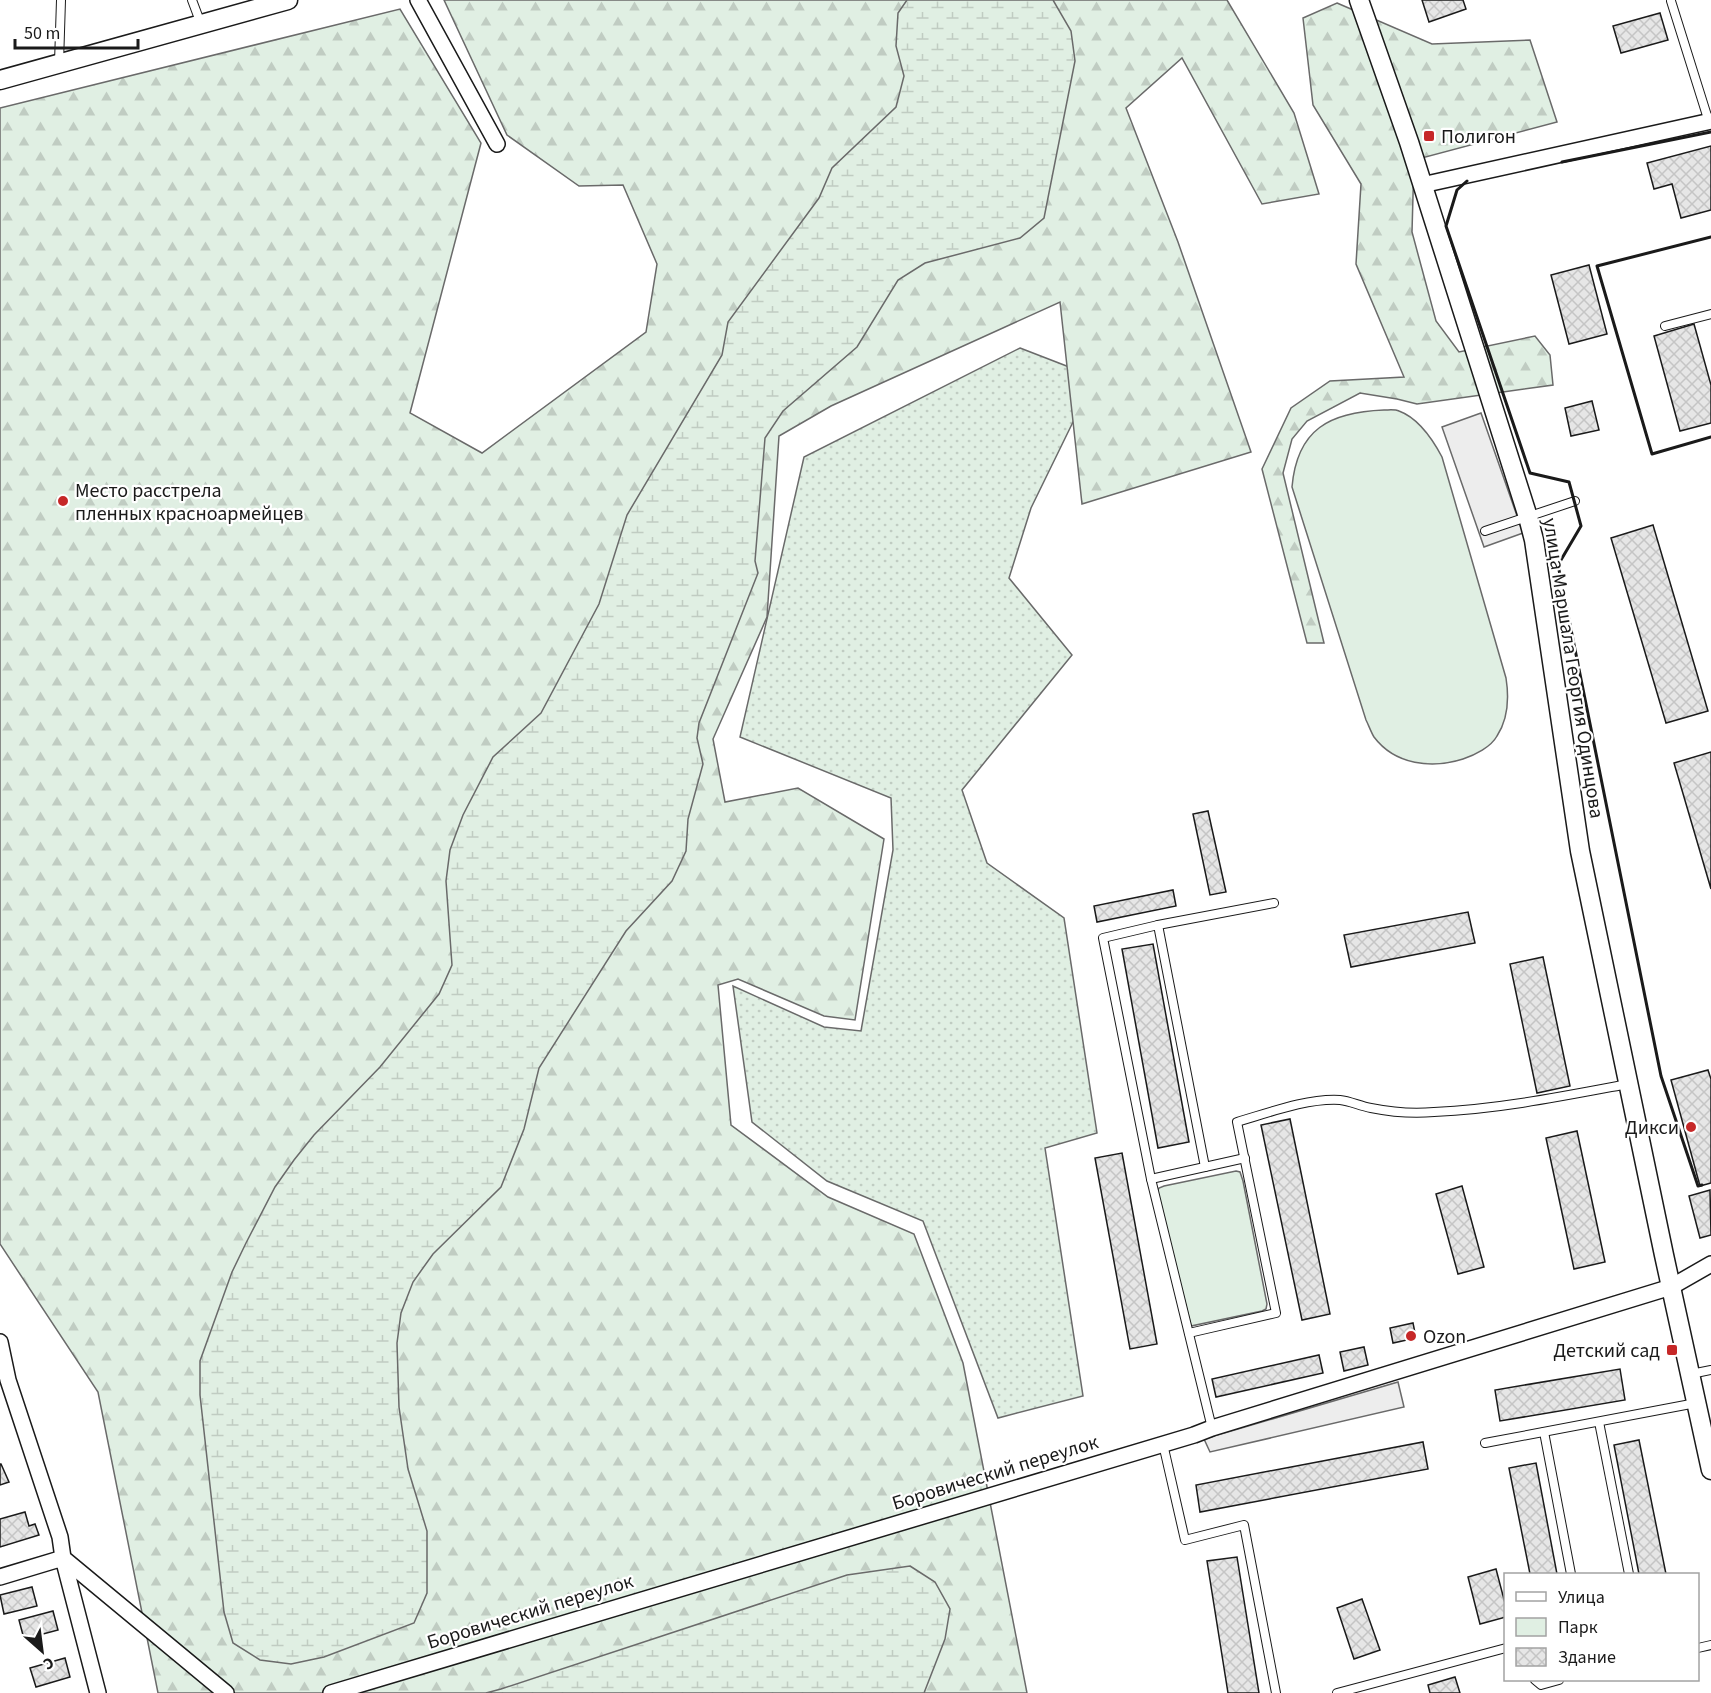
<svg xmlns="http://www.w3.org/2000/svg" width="1711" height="1693" viewBox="0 0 1711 1693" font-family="'Source Sans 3',sans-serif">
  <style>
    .grass { fill: url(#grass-dots); stroke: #6a6a6a; stroke-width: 1.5 }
    .forest { fill: url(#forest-firs); stroke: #6a6a6a; stroke-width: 1.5 }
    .wetland { fill: url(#wetland-marsh); stroke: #6a6a6a; stroke-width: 1.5 }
    .park { fill: #e0efe3; stroke: #6a6a6a; stroke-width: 1.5 }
    .parking { fill: #ededed; stroke: #6a6a6a; stroke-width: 1.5 }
    .building { fill: url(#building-cross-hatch); stroke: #1a1a1a; stroke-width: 1.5 }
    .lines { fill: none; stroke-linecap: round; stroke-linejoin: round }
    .service-casing { stroke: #1a1a1a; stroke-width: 10 }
    .minor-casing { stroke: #1a1a1a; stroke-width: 18 }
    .tertiary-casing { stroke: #1a1a1a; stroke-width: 21 }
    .service { stroke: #fff; stroke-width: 8 }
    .minor { stroke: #fff; stroke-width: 15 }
    .tertiary { stroke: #fff; stroke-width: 18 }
    .wall { stroke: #1a1a1a; stroke-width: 3 }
    .poi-dot { fill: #c62828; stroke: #fff; stroke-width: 2 }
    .labels { text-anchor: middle; stroke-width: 4.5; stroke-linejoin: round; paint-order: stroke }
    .poi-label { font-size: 20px; fill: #1a1a1a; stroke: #fff; text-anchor: start }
    .street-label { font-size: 20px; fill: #1a1a1a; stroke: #fff }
  </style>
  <defs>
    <pattern id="grass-dots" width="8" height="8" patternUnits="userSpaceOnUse" patternTransform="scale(1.5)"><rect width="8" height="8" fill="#e0efe3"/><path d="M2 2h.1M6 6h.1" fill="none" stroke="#c0ccc2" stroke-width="1.8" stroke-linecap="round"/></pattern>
    <pattern id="forest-firs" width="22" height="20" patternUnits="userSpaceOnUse" patternTransform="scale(1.5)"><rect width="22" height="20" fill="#e0efe3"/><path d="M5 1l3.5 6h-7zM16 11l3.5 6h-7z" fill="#c0ccc2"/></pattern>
    <pattern id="wetland-marsh" width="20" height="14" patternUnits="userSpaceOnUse" patternTransform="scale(1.5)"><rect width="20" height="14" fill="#e0efe3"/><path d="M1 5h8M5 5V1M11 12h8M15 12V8" fill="none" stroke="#c0ccc2"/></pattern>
    <pattern id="building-cross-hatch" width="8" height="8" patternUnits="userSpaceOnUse" patternTransform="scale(1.5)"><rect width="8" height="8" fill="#e6e6e6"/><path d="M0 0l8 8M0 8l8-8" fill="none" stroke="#c5c5c5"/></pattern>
  </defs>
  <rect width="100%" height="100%" fill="#fff"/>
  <path class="grass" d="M1020 348 1095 377 1031 508 1009 578 1072 655 962 790 987 863 1064 918 1097 1133 1045 1148 1083 1396 998 1418 923 1221 827 1181 752 1122 733 986 824 1027 861 1031 893 850 891 798 740 737 804 457Z"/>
  <g class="forest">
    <path d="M444 0H1227L1294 113 1319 194 1262 204 1182 58 1126 108 1178 242 1251 452 1082 504 1060 302 831 406 779 436 767 617 713 739 725 802 798 788 884 839 855 1020 824 1016 738 979 718 985 731 1125 828 1197 914 1234 963 1363 1027 1693H158L98 1392 0 1244V108L400 9 481 143 410 413 482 453 646 332 657 264 623 185 579 186 507 135Z"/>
    <path d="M1337 3 1432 44 1530 40 1557 122 1414 160 1412 232 1436 321 1459 352 1535 336 1550 355 1553 385 1417 404 1397 399 1360 393 1307 421 1292 439 1283 473 1324 643H1307L1262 469 1291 408 1330 381 1404 377 1356 264 1361 184 1313 105 1303 18Z"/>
  </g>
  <g class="wetland">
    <path d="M907 0H1053L1071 31 1075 61 1044 218 1020 238 925 263 898 280 857 347 783 411 765 438 755 561 758 573 699 723 697 738 703 764 688 819 686 851 672 881 626 931 539 1068 524 1129 501 1187 433 1254 413 1282 401 1313 397 1343 399 1407 408 1469 427 1531V1593L414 1623 324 1657 291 1664 260 1660 233 1643 224 1612 200 1395V1361L232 1272 246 1243 275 1187 294 1160 314 1135 380 1067 439 994 452 965 446 881 450 850 463 815 493 757 541 713 599 604 627 515 722 355 728 322 819 198 832 168 896 107 904 76 896 46 898 13Z"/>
    <path d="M910 1566 935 1582 950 1609 945 1639 924 1693H486L501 1689 847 1575Z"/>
  </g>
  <g class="park">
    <path d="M1384 410C1389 410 1395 409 1399 411 1418 418 1433 440 1442 457L1506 678C1509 697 1508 719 1497 736 1491 747 1475 755 1463 759 1432 769 1395 765 1374 737 1371 732 1369 726 1366 720L1292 487C1297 429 1330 412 1384 410Z"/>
    <path d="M1236 1171 1240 1172 1243 1181 1267 1304 1266 1309 1262 1311 1191 1326 1157 1192 1159 1188 1164 1186Z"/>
  </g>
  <g class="parking">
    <path d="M1481 413 1523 533 1484 547 1442 427Z"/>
    <path d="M1398 1382 1404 1407 1210 1452 1204 1439Z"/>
  </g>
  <g class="building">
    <path d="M1422 0H1463L1466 9 1429 22Z"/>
    <path d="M1660 13 1668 40 1621 53 1613 26Z"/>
    <path d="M1711 146V210L1681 218 1672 184 1654 189 1647 163Z"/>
    <path d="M1589 265 1607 334 1569 344 1551 275Z"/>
    <path d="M1694 324 1711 385V423L1680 431 1654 336Z"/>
    <path d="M1592 401 1599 430 1571 436 1565 408Z"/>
    <path d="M1653 525 1708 711 1666 723 1611 538Z"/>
    <path d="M1711 752V889L1674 763Z"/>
    <path d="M1208 811 1226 892 1210 895 1193 814Z"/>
    <path d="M1173 890 1176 906 1097 922 1094 906Z"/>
    <path d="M1468 912 1475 943 1351 967 1344 935Z"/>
    <path d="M1153 944 1189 1142 1158 1148 1122 949Z"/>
    <path d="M1543 957 1570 1086 1537 1093 1510 964Z"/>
    <path d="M1708 1070 1711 1079V1183L1700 1186 1671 1080Z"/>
    <path d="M1290 1119 1330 1314 1302 1320 1261 1125Z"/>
    <path d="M1577 1131 1605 1262 1574 1269 1546 1138Z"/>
    <path d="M1122 1153 1157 1344 1130 1349 1095 1158Z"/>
    <path d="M1462 1186 1484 1267 1458 1274 1436 1194Z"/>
    <path d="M1710 1190 1711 1235 1700 1238 1689 1196Z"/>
    <path d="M1413 1323 1416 1338 1393 1343 1390 1328Z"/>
    <path d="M1364 1347 1368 1365 1344 1371 1340 1352Z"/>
    <path d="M1319 1355 1323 1373 1216 1397 1212 1379Z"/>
    <path d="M1620 1369 1625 1400 1500 1421 1495 1390Z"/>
    <path d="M1639 1440 1666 1574H1639L1614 1445Z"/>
    <path d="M1423 1442 1428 1469 1200 1512 1196 1485Z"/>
    <path d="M1536 1463 1557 1574H1530L1509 1468Z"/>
    <path d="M0 1464H1L9 1482 0 1485Z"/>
    <path d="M25 1512 29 1526 35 1524 39 1535 0 1547V1519Z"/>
    <path d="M1237 1557 1259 1693H1228L1207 1561Z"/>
    <path d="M1496 1569 1506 1607V1617L1480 1624 1468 1577Z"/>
    <path d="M32 1587 37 1606 4 1614 0 1595Z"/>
    <path d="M1362 1599 1380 1650 1354 1659 1337 1608Z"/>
    <path d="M53 1611 58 1630 24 1639 19 1620Z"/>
    <path d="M65 1658 70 1677 36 1687 30 1668Z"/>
    <path d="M1455 1677 1460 1693H1430L1428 1685Z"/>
  </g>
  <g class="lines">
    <defs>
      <g id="service">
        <path d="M192 0 201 24"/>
        <path d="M1671 1 1709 122"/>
        <path d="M59 63 61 0"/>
        <path d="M1665 326 1711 314"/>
        <path d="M1485 531 1575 501"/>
        <path d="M1158 925 1205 1167"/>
        <path d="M1151 1179 1103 938 1158 925 1274 903"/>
        <path d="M1189 1333 1276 1313 1237 1122C1268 1113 1307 1098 1340 1100 1350 1101 1360 1106 1371 1108 1391 1112 1413 1114 1434 1112 1500 1109 1564 1096 1628 1084"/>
        <path d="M1691 1374 1711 1370"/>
        <path d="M1599 1422 1629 1574"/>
        <path d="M1212 1428 1151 1179 1245 1158"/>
        <path d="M1544 1432 1571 1574"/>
        <path d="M1485 1443 1696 1403"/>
        <path d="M1163 1444 1185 1540 1244 1525 1276 1693"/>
        <path d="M1698 1648 1711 1645"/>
        <path d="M1535 1680 1541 1685 1559 1680"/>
        <path d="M1337 1693 1506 1648"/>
      </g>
      <g id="minor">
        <path d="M418 0 497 144"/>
        <path d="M1422 185 1711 121"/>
        <path d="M0 1342 8 1380 60 1537 63 1558 226 1693"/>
        <path d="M0 1577 63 1558 98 1693"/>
        <path d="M331 1693 1194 1435 1212 1428 1671 1287 1711 1264"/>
      </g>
      <g id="tertiary">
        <path d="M1359 0 1409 142 1528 517 1534 540 1580 851 1664 1255 1711 1470"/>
        <path d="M0 80 288 0"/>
      </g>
    </defs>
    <use href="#service" class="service-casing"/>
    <use href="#minor" class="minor-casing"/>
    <use href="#tertiary" class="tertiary-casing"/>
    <use href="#service" class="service"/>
    <use href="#minor" class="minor"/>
    <use href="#tertiary" class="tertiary"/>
    <g class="wall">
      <path d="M1562 162 1711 132"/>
      <path d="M1467 181 1457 190 1446 226 1530 473 1569 482 1581 526 1558 565 1661 1076 1698 1186 1702 1185"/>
      <path d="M1711 237 1597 266 1652 454 1711 437"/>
    </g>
  </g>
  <g class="poi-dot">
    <rect x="1423" y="130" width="12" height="12" rx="3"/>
    <circle cx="63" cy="501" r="6"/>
    <circle cx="1691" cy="1127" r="6"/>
    <circle cx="1411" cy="1336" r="6"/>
    <rect x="1666" y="1344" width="12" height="12" rx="3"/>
  </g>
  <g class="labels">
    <g class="poi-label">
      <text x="1441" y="143">Полигон</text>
      <text x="75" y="497">Место расстрела<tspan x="75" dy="23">пленных красноармейцев</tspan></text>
      <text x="1679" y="1134" text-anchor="end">Дикси</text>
      <text x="1423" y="1343">Ozon</text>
      <text x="1660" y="1357" text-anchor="end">Детский сад</text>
    </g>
    <g class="street-label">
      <text transform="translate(1574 668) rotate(81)" y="7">улица Маршала Георгия Одинцова</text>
      <text transform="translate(995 1472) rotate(-17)" y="7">Боровический переулок</text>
      <text transform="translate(530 1611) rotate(-17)" y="7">Боровический переулок</text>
    </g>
  </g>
  <rect x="1504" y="1573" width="195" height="108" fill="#ffffff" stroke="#a3a3a3" stroke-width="1.5"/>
  <rect x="1516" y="1592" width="30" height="9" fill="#ffffff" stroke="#a3a3a3" stroke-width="1.5"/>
  <text x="1558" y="1603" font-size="18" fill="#1a1a1a">Улица</text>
  <rect x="1516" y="1618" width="30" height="18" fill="#e0efe3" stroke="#a3a3a3" stroke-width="1.5"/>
  <text x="1558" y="1633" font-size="18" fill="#1a1a1a">Парк</text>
  <rect x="1516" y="1648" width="30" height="18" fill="url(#building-cross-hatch)" stroke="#a3a3a3" stroke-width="1.5"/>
  <text x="1558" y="1663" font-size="18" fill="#1a1a1a">Здание</text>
  <g transform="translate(42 1651) rotate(152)" stroke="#ffffff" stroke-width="4.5" paint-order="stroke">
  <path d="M0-4.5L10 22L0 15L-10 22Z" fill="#1a1a1a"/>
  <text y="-9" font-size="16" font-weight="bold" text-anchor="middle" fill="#1a1a1a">С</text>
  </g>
  <path d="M15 39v9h123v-9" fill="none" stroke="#1a1a1a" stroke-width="3"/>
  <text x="24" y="39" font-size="18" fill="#1a1a1a" stroke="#ffffff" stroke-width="4.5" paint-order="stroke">50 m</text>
</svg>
